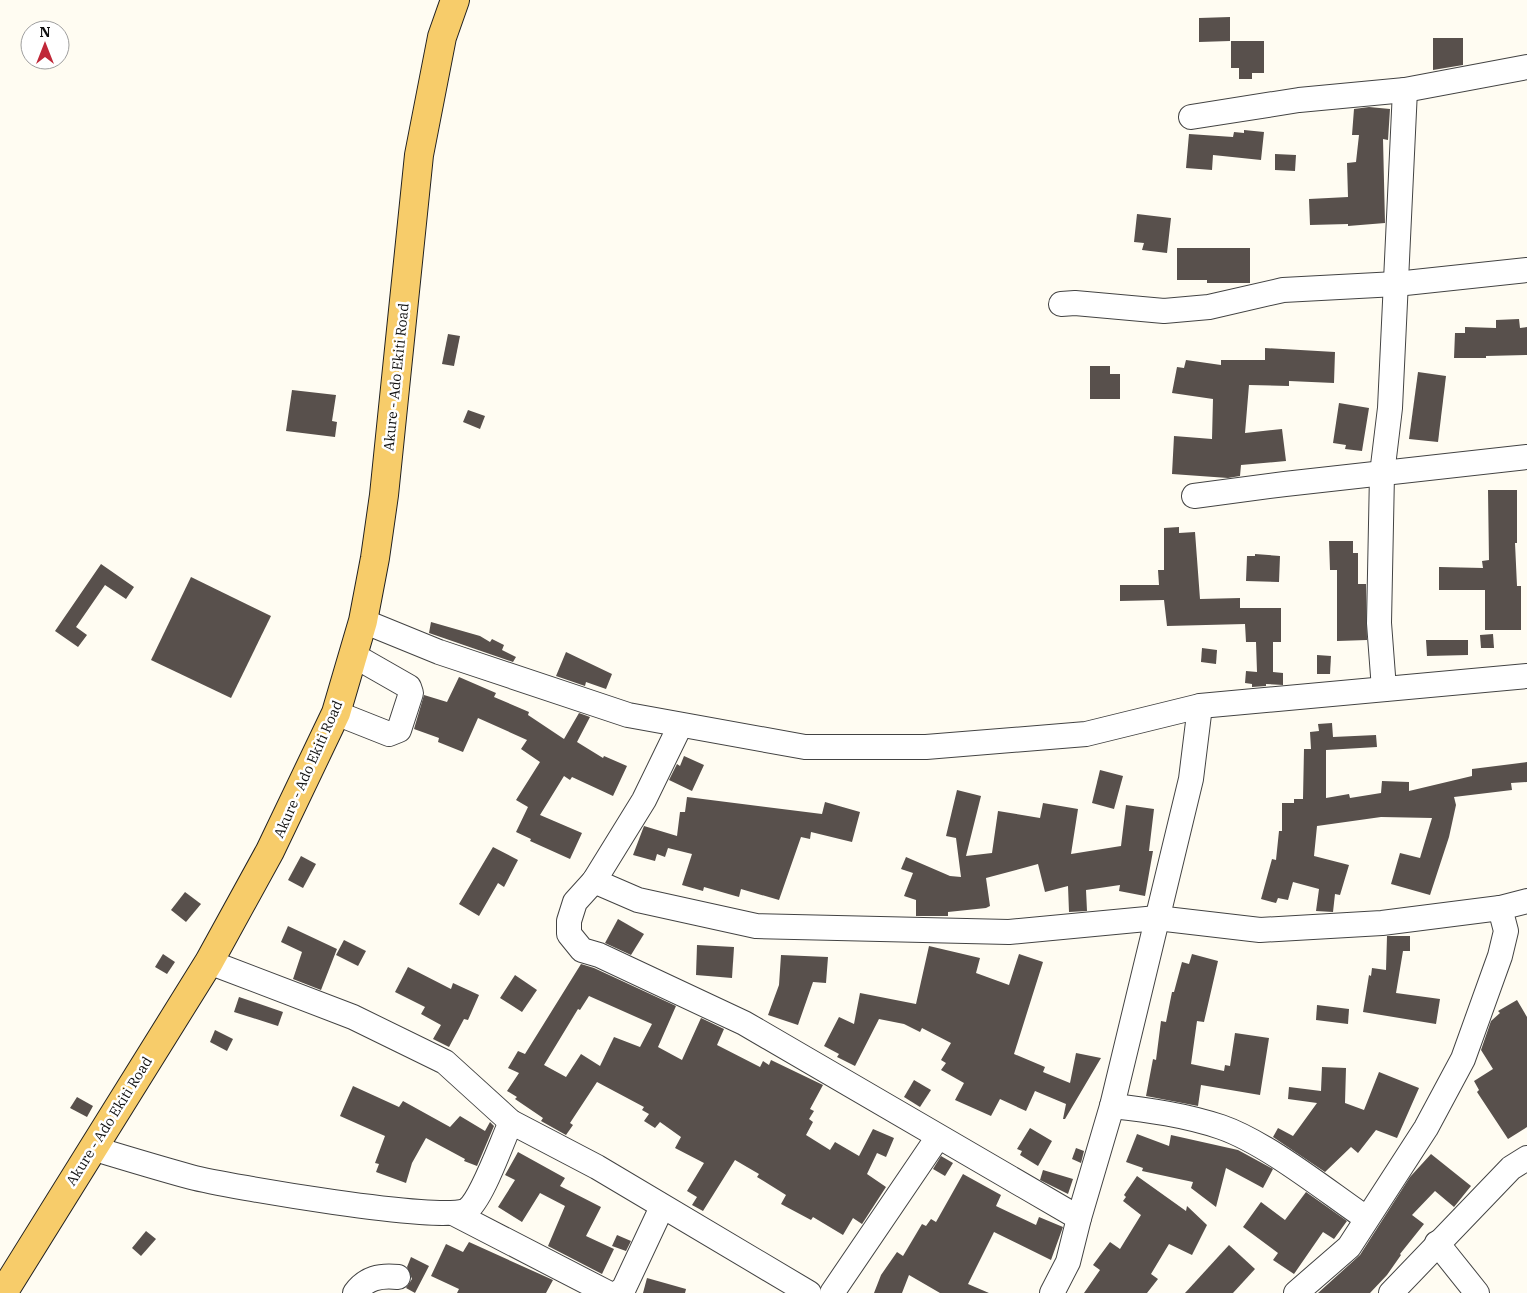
<svg xmlns="http://www.w3.org/2000/svg" width="1527" height="1293" viewBox="0 0 1527 1293" font-family="'IBM Plex Serif',serif">
  <style>
    .building { fill: #58504c; fill-rule: evenodd }
    .lines { fill: none; stroke-linecap: round; stroke-linejoin: round }
    .minor-casing { stroke: #434343; stroke-width: 26 }
    .major-casing { stroke: #212121; stroke-width: 30 }
    .minor { stroke: #fff; stroke-width: 24 }
    .major { stroke: #f7cc6a; stroke-width: 28 }
    .labels { text-anchor: middle; stroke-width: 5; stroke-linejoin: round; paint-order: stroke }
    .street-label { font-size: 14px; fill: #101010; stroke: #fff }
  </style>
  <rect width="100%" height="100%" fill="#fffcf2"/>
  <g class="building">
    <path d="M1230 17V41L1199 42V18Z"/>
    <path d="M1433 38H1463V65L1433 70Z"/>
    <path d="M1231 41H1264V73H1252V79H1239V68H1231Z"/>
    <path d="M1369 107 1390 109 1388 140 1383 139 1385 223 1348 226V224L1310 225 1309 199 1348 197 1347 163 1356 162 1359 135H1352L1354 109Z"/>
    <path d="M1244 130 1264 132 1261 160 1213 155 1212 170 1186 168 1189 134 1233 137 1234 132 1244 133Z"/>
    <path d="M1275 154 1296 155 1295 171 1275 170Z"/>
    <path d="M1137 214 1171 218 1167 253 1142 250 1144 243 1134 242Z"/>
    <path d="M1177 248H1250V283H1207V280H1177Z"/>
    <path d="M1519 319 1520 328 1527 327V355L1486 356V358H1454L1455 333H1465V327L1496 328V320Z"/>
    <path d="M448 334 460 336 454 366 442 364Z"/>
    <path d="M1265 348 1335 352 1334 383 1289 381V386L1249 385 1245 433 1282 429 1286 461 1241 465 1240 476 1228 478 1172 474 1174 436 1212 439 1213 399 1172 393 1177 367 1184 368 1186 360 1221 365V360H1265Z"/>
    <path d="M1090 366H1110V374H1120V399H1090Z"/>
    <path d="M1418 372 1446 376 1438 442 1409 439Z"/>
    <path d="M292 390 336 395 332 421 337 422 335 437 286 431Z"/>
    <path d="M1339 403 1369 408 1362 451 1345 449 1346 445 1333 443Z"/>
    <path d="M468 410 485 416 480 429 463 422Z"/>
    <path d="M1488 490H1517V543H1515L1517 586H1521V630H1485V590H1439V567L1483 568 1482 561 1489 560Z"/>
    <path d="M1179 527V533L1195 532 1200 599 1240 598V608H1281V642H1273V672L1283 673V685L1266 684V686L1252 687V684L1245 683 1246 671 1257 672 1256 642H1246L1245 624 1167 626 1164 600 1120 601V585H1159L1158 570H1164V528Z"/>
    <path d="M1329 541H1353V553H1358V584H1366L1367 640 1337 641V570H1330Z"/>
    <path d="M1255 554 1280 556 1279 582 1246 581 1247 556H1255Z"/>
    <path d="M101 564 134 587 126 599 105 585 76 627 87 635 78 647 55 631Z"/>
    <path d="M191 577 271 616 231 698 151 660Z"/>
    <path d="M431 622 480 636 490 642 492 639 504 645 502 650 516 657 513 662 429 633Z"/>
    <path d="M1493 634 1494 648H1481L1480 635Z"/>
    <path d="M1426 640H1468V655L1427 656Z"/>
    <path d="M1202 648 1217 650 1216 664 1201 662Z"/>
    <path d="M566 652 612 674 606 689 586 682 585 686 556 676Z"/>
    <path d="M1317 655 1331 656 1330 674H1317Z"/>
    <path d="M459 677 496 693 494 697 529 712 528 715 564 739 579 713 590 717 577 742 603 758 604 756 627 766 613 796 572 777 570 780 564 776 540 815 582 833 570 859 530 841 531 839 516 832 528 807 516 800 540 762 521 749 527 740 478 718 463 752 438 742 439 738 414 729 424 695 447 702Z"/>
    <path d="M1332 723 1333 737 1376 735 1377 747 1326 750V798L1349 794 1350 798 1381 793 1382 781 1409 782V791L1472 776V769L1527 762V782L1511 783 1512 790 1454 797 1456 805 1449 837 1430 895 1391 884 1400 853 1420 858 1432 818 1381 817 1317 826 1314 856 1349 865 1340 895 1335 894 1333 912 1316 911 1319 889 1293 882 1288 900 1278 898 1276 903 1261 899 1272 859 1276 860 1279 831H1282V803H1294V799H1303L1304 749H1311L1310 732 1319 731 1318 724Z"/>
    <path d="M684 756 704 765 692 791 669 780 677 764 680 766Z"/>
    <path d="M1100 770 1123 776 1114 809 1092 803Z"/>
    <path d="M957 790 981 796 966 856 992 853 998 811 1040 818 1043 803 1078 809 1071 854 1121 846 1126 805 1154 809 1149 851H1153L1145 896 1119 891 1120 885 1086 890 1087 911 1069 912 1068 886 1045 892 1038 864 986 878 990 906 986 908 948 912V916H916V900L904 896 913 873 901 869 906 857 950 876 961 877 956 838 946 836Z"/>
    <path d="M687 797 822 814 825 802 860 812 852 842 811 832 810 839 801 837 779 900 741 889 739 897 704 887 703 891 682 885 692 854 668 848 665 857 657 854 655 861 633 855 644 826 677 836 680 812H685Z"/>
    <path d="M493 847 518 860 504 887 498 883 479 916 459 904Z"/>
    <path d="M301 856 316 864 303 888 288 880Z"/>
    <path d="M185 892 201 904 186 922 171 910Z"/>
    <path d="M618 919 644 934 631 955 605 943Z"/>
    <path d="M288 926 337 949 321 990 293 979 302 952 281 942Z"/>
    <path d="M1387 936H1410V951H1403L1396 993 1440 999 1436 1024 1363 1012 1369 975 1371 976 1372 968 1386 970Z"/>
    <path d="M344 940 366 951 358 966 336 955Z"/>
    <path d="M697 945 734 947 732 978 696 975Z"/>
    <path d="M929 946 980 958 976 973 1009 985 1019 954 1043 962 1014 1054 1045 1067 1043 1072 1070 1083 1076 1053 1101 1058 1065 1119H1063L1066 1104 1035 1091 1026 1111 1000 1099 991 1116 955 1100 964 1083 941 1070 946 1063 941 1060 951 1043 922 1028 920 1032 904 1024 879 1019 855 1066 837 1057 839 1054 824 1046 839 1017 854 1024 860 993 916 1004Z"/>
    <path d="M163 954 175 962 167 974 155 967Z"/>
    <path d="M1192 954 1218 961 1204 1022 1197 1021 1191 1064 1224 1071 1225 1065 1230 1066 1235 1033 1269 1038 1260 1095 1201 1085 1198 1106 1146 1096 1153 1059 1156 1060 1161 1021 1166 1022 1172 992H1174L1182 962 1189 964Z"/>
    <path d="M781 955 828 957 826 983 813 982 798 1025 768 1015 779 985Z"/>
    <path d="M581 964 594 968 676 1006 658 1047 682 1060 701 1018 724 1029 717 1045 760 1067 763 1061 769 1065 771 1060 823 1085 810 1109 814 1111 809 1119 813 1122 806 1135 830 1150 835 1142 859 1156 873 1129 894 1138 886 1157 877 1153 867 1174 886 1187 862 1224 853 1218 843 1235 813 1217 811 1220 781 1204 786 1195 757 1177 759 1174 735 1160 703 1211 692 1205 697 1197 687 1191 704 1163 675 1148 681 1137 660 1122 655 1128 644 1121 649 1114 642 1110 644 1107 597 1082 570 1123 573 1125 566 1135 541 1121 543 1118 515 1099 517 1097 507 1091 519 1073 508 1068 518 1051 525 1054ZM589 996 652 1024 640 1047 614 1037 600 1066 581 1054 566 1077 544 1065 578 1009 580 1010Z"/>
    <path d="M408 967 451 989 453 983 479 995 468 1020 464 1019 449 1047 433 1039 441 1025 421 1014 425 1007 395 992Z"/>
    <path d="M515 975 537 990 522 1012 500 998Z"/>
    <path d="M239 997 283 1012 278 1026 234 1012Z"/>
    <path d="M1517 1000 1527 1017V1127L1508 1139 1477 1092 1479 1090 1474 1081 1493 1069 1481 1050 1491 1021 1500 1013 1498 1011Z"/>
    <path d="M1317 1005 1349 1009 1348 1024 1316 1020Z"/>
    <path d="M215 1030 233 1039 227 1051 210 1042Z"/>
    <path d="M1322 1067 1346 1068 1345 1103 1364 1110 1379 1072 1419 1088 1397 1138 1376 1130 1358 1153 1351 1147 1325 1172 1273 1137 1278 1128 1293 1136 1317 1103 1288 1099 1289 1087 1321 1091Z"/>
    <path d="M914 1080 931 1090 920 1107 904 1097Z"/>
    <path d="M353 1086 399 1107 403 1101 450 1127 460 1116 485 1131 490 1122 494 1126 477 1166 464 1161 465 1159 426 1138 412 1163 406 1183 376 1172 379 1164 375 1163 385 1136 340 1116Z"/>
    <path d="M77 1097 93 1106 87 1117 70 1108Z"/>
    <path d="M1030 1128 1052 1141 1038 1166 1020 1155 1022 1151 1017 1149Z"/>
    <path d="M1137 1134 1169 1146 1171 1135 1238 1150 1273 1169 1263 1188 1226 1168 1216 1207 1191 1188 1193 1182 1142 1171 1143 1168 1126 1162Z"/>
    <path d="M1076 1148 1084 1151 1081 1163 1072 1159Z"/>
    <path d="M518 1152 565 1178 560 1186 601 1207 586 1236 614 1249 602 1274 548 1246 565 1206 540 1193 522 1222 498 1207 515 1180 505 1175Z"/>
    <path d="M1431 1154 1471 1186 1454 1207 1435 1191 1412 1215 1424 1224 1400 1254 1401 1255 1387 1275 1370 1293H1318L1360 1255 1410 1177Z"/>
    <path d="M941 1156 953 1163 945 1176 933 1169Z"/>
    <path d="M1043 1170 1073 1179 1068 1194 1040 1180Z"/>
    <path d="M963 1174 1001 1195 996 1206 1036 1225 1039 1217 1063 1227 1051 1260 994 1232 968 1284 989 1293H940L909 1275 902 1293H874L881 1275 897 1252 903 1256 922 1224 926 1226 931 1219 936 1222Z"/>
    <path d="M1137 1176 1186 1211 1187 1206 1207 1225 1192 1255 1169 1244 1151 1274 1158 1279 1147 1293H1084L1100 1270 1093 1265 1110 1242 1120 1249 1141 1215 1123 1201 1126 1197 1124 1195Z"/>
    <path d="M1306 1192 1347 1221 1334 1239 1323 1232 1294 1274 1273 1260 1278 1253 1243 1227 1261 1202 1285 1220Z"/>
    <path d="M146 1231 156 1239 141 1256 132 1248Z"/>
    <path d="M617 1235 631 1241 626 1251 612 1246Z"/>
    <path d="M469 1242 553 1280 546 1293H457L459 1289 431 1276 446 1244 463 1252Z"/>
    <path d="M1229 1245 1255 1269 1233 1293H1185Z"/>
    <path d="M411 1257 429 1266 415 1293 406 1288 412 1279 407 1267Z"/>
    <path d="M647 1278 686 1289 685 1293H643Z"/>
  </g>
  <g class="lines">
    <defs>
      <g id="minor">
        <path d="M1191 117 1299 100 1405 90 1527 67"/>
        <path d="M1061 304 1075 303 1164 311 1209 307 1283 290 1396 284 1527 270"/>
        <path d="M1194 496 1285 484 1527 457"/>
        <path d="M363 621 439 652 628 715 805 747H926L1086 734 1200 706 1527 676"/>
        <path d="M1384 689 1379 623 1382 474 1390 408 1405 90"/>
        <path d="M336 713 389 734 399 730 411 693 409 687 353 655"/>
        <path d="M680 726 644 800 594 881 575 902 569 921V934L582 950 599 955 744 1023 1079 1218"/>
        <path d="M594 881 638 900 756 926 1009 932 1157 918 1260 930 1382 923 1500 908 1527 901"/>
        <path d="M209 962 353 1017 445 1062 511 1122 597 1167 809 1293"/>
        <path d="M1112 1106C1149 1110 1185 1115 1221 1127 1267 1143 1325 1190 1366 1218"/>
        <path d="M92 1148C125 1158 158 1168 191 1177 225 1186 447 1224 467 1210 482 1199 502 1141 511 1122"/>
        <path d="M455 1214 608 1293"/>
        <path d="M1437 1243 1477 1293"/>
        <path d="M355 1293C366 1278 380 1275 398 1277"/>
        <path d="M618 1293 624 1288 662 1207"/>
        <path d="M832 1293 938 1137"/>
        <path d="M1052 1293 1068 1262 1079 1218 1112 1106 1191 779 1200 706"/>
        <path d="M1296 1293 1349 1247 1426 1128 1463 1059 1500 956 1506 931 1500 908"/>
        <path d="M1391 1293 1511 1168 1527 1158"/>
      </g>
      <path id="major" d="M3 1293 209 962 270 851 336 713 363 621 375 558 384 495 419 155 442 37 455 0"/>
    </defs>
    <use href="#minor" class="minor-casing"/>
    <use href="#major" class="major-casing"/>
    <use href="#minor" class="minor"/>
    <use href="#major" class="major"/>
  </g>
  <g class="labels">
    <g class="street-label">
      <text transform="translate(396 377) rotate(-84)" y="5">Akure - Ado Ekiti Road</text>
      <text transform="translate(308 769) rotate(-66)" y="5">Akure - Ado Ekiti Road</text>
      <text transform="translate(109 1121) rotate(-58)" y="5">Akure - Ado Ekiti Road</text>
    </g>
  </g>
  <g transform="translate(45 45)"><circle r="24" fill="#ffffff" stroke="#9f9f9f"/>
  <path d="M0-4L9 19L0 12L-9 19Z" fill="#c02738"/>
  <text y="-8" font-size="14" font-weight="bold" text-anchor="middle" fill="#101010">N</text>
  </g>
</svg>
